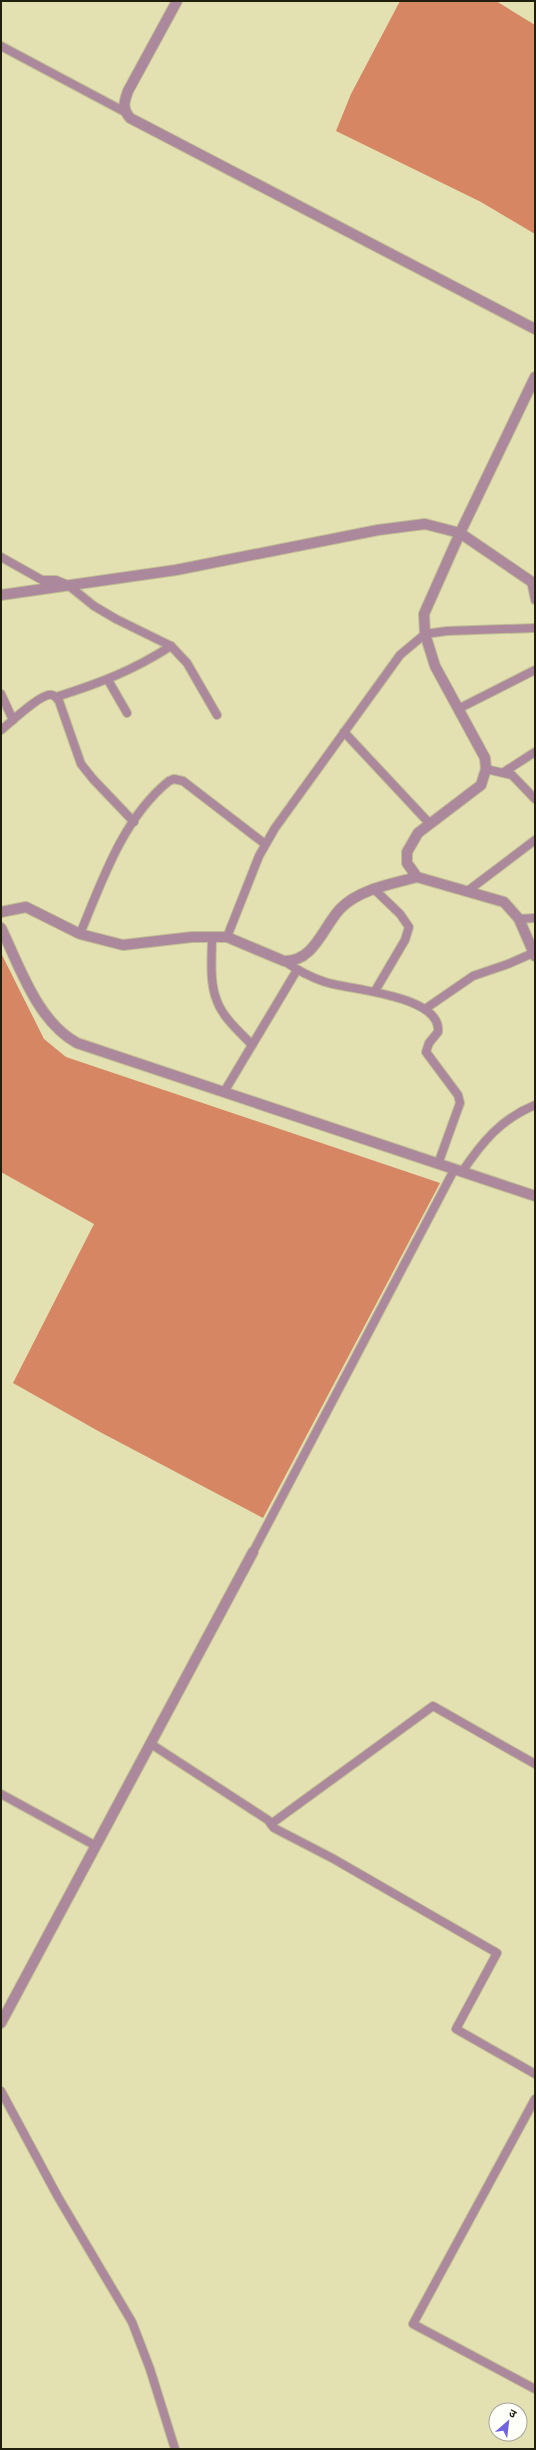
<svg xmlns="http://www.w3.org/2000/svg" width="536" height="2450" viewBox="0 0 536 2450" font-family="'Fira Sans','Noto Sans Devanagari',sans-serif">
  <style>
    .forest { fill: #d68663 }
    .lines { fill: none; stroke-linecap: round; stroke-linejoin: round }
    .minor-casing { stroke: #c0bd94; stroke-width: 10 }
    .tertiary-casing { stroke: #c0bd94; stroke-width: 12 }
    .minor { stroke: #ab889b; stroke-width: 8 }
    .tertiary { stroke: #ab889b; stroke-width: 10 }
  </style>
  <rect width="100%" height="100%" fill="#e3e0b2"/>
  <g class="forest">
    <path d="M400 1H496L535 25V234L481 202 336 131 351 94Z"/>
    <path d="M1 953 44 1039 66 1057 440 1183 263 1518 100 1432 13 1383 94 1224 1 1172Z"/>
  </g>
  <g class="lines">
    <defs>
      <g id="minor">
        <path d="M1 46 125 112"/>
        <path d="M1 557 42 580H56L68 585 94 606 116 619 171 646 187 663 217 715"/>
        <path d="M531 581 535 600"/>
        <path d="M108 680 127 713"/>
        <path d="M1 694 13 720"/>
        <path d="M56 697C100 683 132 671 171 646"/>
        <path d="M458 709 535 670"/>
        <path d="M1 730C10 723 42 692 52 695 56 696 57 699 59 701L81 764 93 779 134 822"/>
        <path d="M344 732 430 824"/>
        <path d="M486 769 512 775 535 799"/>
        <path d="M504 772 535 752"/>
        <path d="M374 889 400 914 409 927 405 940 375 991"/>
        <path d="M469 890 535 840"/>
        <path d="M519 919 535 918"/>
        <path d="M80 934C102 881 123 818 169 781L174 779 183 781 265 844"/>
        <path d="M212 936C212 957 209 982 217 1001 223 1018 240 1032 252 1045"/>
        <path d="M227 937 259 856 275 828 400 655 425 634 447 631 535 628"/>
        <path d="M284 961C297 970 310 977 325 982 349 990 442 995 438 1032L429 1043 426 1052 458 1095 460 1103 438 1164"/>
        <path d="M425 1009 473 976 508 964 533 953"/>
        <path d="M224 1092 297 970"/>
        <path d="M462 1172C482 1142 501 1119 535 1105"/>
        <path d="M253 1552 454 1170"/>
        <path d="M151 1744 268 1820 274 1828 332 1858 497 1953 456 2029 535 2074"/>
        <path d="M1 1794 96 1846"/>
        <path d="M271 1824 433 1706 535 1764"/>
        <path d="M1 2091 58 2197 132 2322 150 2369 175 2449"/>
        <path d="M535 2099 413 2324 535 2389"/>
      </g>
      <g id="tertiary">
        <path d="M177 1 128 91C124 102 122 108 130 118L535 329"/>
        <path d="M535 377 460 533 424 614 425 634 435 666 485 758 486 769 481 785 418 833 407 852V863L417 877 504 902 519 919 535 956"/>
        <path d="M1 595 176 570 378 530 425 524 460 533 535 584"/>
        <path d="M1 912 26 907 80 934 123 945 192 937H227L284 961C314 962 323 927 340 909 359 889 392 884 417 877"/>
        <path d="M1 928C20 967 37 1021 77 1043L535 1196"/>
        <path d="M1 2023 253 1552"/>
      </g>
    </defs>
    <use href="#minor" class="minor-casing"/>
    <use href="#tertiary" class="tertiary-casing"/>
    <use href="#minor" class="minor"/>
    <use href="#tertiary" class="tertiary"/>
  </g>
  <rect width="536" height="2450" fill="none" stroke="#201f0d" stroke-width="4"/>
  <g transform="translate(508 2422) rotate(28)"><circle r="19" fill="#fffffa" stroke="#a6a59b"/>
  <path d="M0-3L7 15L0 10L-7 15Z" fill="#7164de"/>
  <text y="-6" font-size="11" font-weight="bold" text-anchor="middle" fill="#201f0d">उ</text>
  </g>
</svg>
